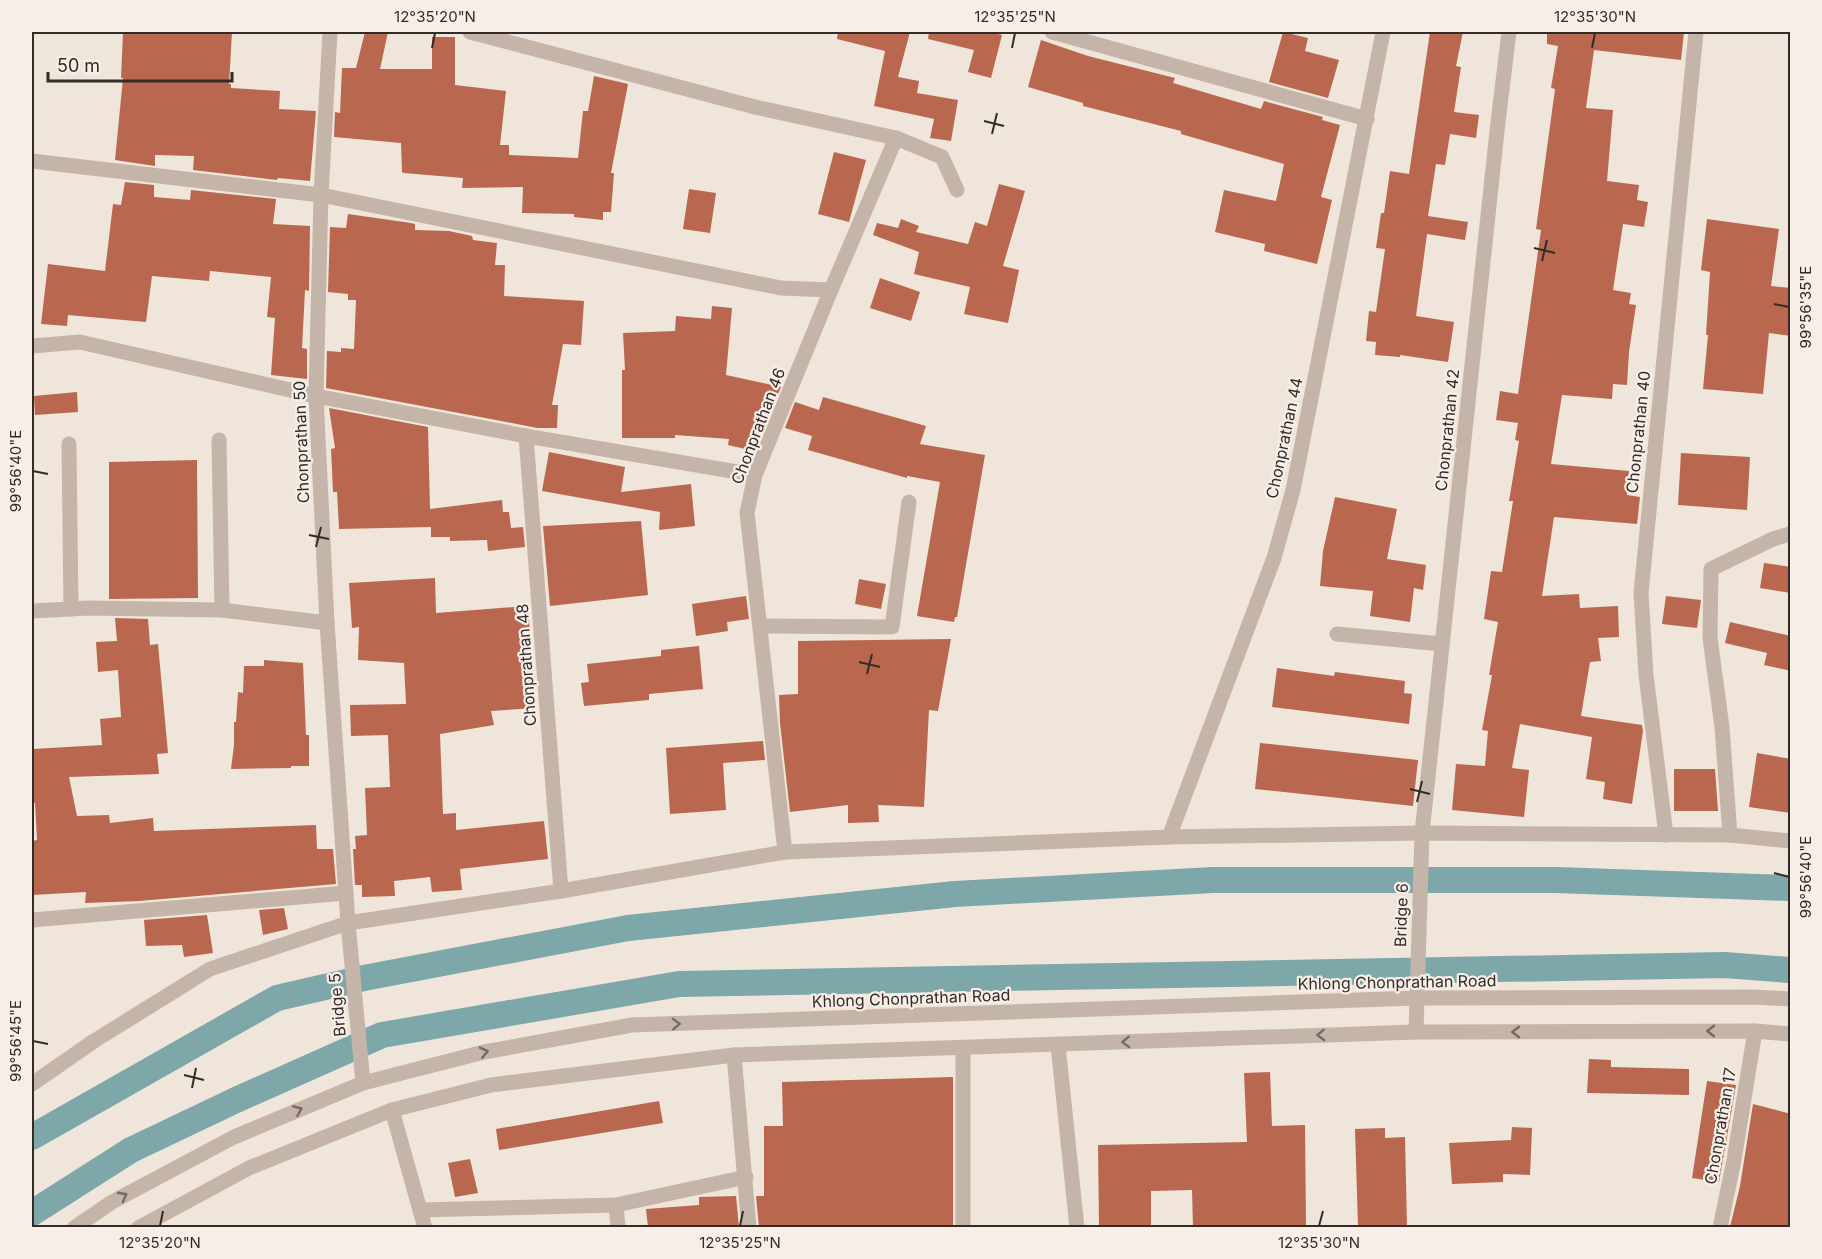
<svg xmlns="http://www.w3.org/2000/svg" width="1822" height="1259" viewBox="0 0 1822 1259" font-family="Inter,sans-serif">
  <style>
    .lines { fill: none; stroke-linecap: round; stroke-linejoin: round }
    .canal { stroke: #7da7a9; stroke-width: 26 }
    .building { fill: #b9684f }
    .minor { stroke: #c5b5a9; stroke-width: 15 }
    .oneway { stroke: #756962 }
    .ticks { fill: none; stroke: #332b28; stroke-width: 2 }
    .labels { text-anchor: middle; stroke-width: 4.5; stroke-linejoin: round; paint-order: stroke }
    .street-label { font-size: 16px; fill: #332b28; stroke: #f7efe7 }
    .neatline { fill: none; stroke: #332b28; stroke-width: 2 }
    .ticks-label { font-size: 15px; text-anchor: middle; fill: #332b28 }
  </style>
  <rect width="100%" height="100%" fill="#efe5db"/>
  <g class="lines">
    <g class="canal">
      <path d="M32 1137 277 998 364 978 628 928 955 894 1213 880H1555L1790 888"/>
      <path d="M32 1213 131 1150 236 1100 382 1035 679 984 1724 965 1790 970"/>
    </g>
  </g>
  <g class="building">
    <path d="M123 32H232L229 84H231V88L280 91 279 109 316 111 310 181 278 178 277 180 193 170 194 156 155 155V166L115 160 123 78H121Z"/>
    <path d="M365 32H388L380 69H432V37H455V85L506 91 500 145H509V155L578 158 583 111H588L594 76 628 84 611 173H614L611 212H603V220L574 217V214L522 213 523 187 462 188 463 178 404 173 402 172 401 143 334 137 335 112 340 113 342 68H356Z"/>
    <path d="M838 32H910L898 77 919 81 917 93 958 100 951 141 930 138 934 119 874 106 885 51 837 39Z"/>
    <path d="M929 32H989L1002 35 991 78 968 72 974 50 928 39Z"/>
    <path d="M1283 32 1308 38 1305 51 1339 60 1328 98 1269 82Z"/>
    <path d="M1430 32H1463L1456 66 1461 67 1454 112 1479 115 1476 138 1450 134 1445 165 1436 164 1428 216 1468 222 1465 240 1427 234 1416 316 1454 322 1448 362 1400 355V357L1375 355 1376 342 1366 341 1369 311 1376 312 1385 249 1376 248 1381 213H1384L1390 171 1409 174Z"/>
    <path d="M1547 32H1684L1681 60 1594 50 1586 108 1613 110 1607 181 1639 185 1637 200 1648 202 1644 227 1623 224 1613 290 1631 293 1629 304 1636 305 1629 352 1627 385 1613 384 1612 399 1562 395 1551 464 1629 471 1627 495 1640 497 1637 524 1554 517 1542 596 1579 594 1580 608 1618 606 1619 637 1598 638 1601 661 1590 662 1581 716 1642 725 1643 731 1632 804 1603 799 1605 782 1586 779 1592 737 1520 724 1512 768 1529 770 1524 817 1452 810 1456 764 1485 766 1488 731 1482 730 1492 675H1489L1498 622 1484 619 1491 571 1502 572 1513 501H1509L1519 441 1515 440 1518 423 1496 420 1500 391 1518 394 1541 230 1536 229 1555 89 1551 88 1558 46 1547 44Z"/>
    <path d="M1041 40 1088 56 1175 78 1173 83 1261 109 1264 101 1323 117 1322 120 1340 125 1321 197 1332 200 1317 264 1264 251 1265 244 1215 232 1224 190 1276 201 1284 164 1181 134V131L1083 106V103L1028 87Z"/>
    <path d="M834 152 866 160 849 222 818 214Z"/>
    <path d="M125 182 154 185V197L190 200 191 190 276 199 273 224 310 226 309 291 305 290 302 348 307 349V379L271 375 275 318 267 317 271 277 210 271 209 281 152 276 146 322 68 315 67 326 41 324 48 264 105 271 113 204 121 205Z"/>
    <path d="M999 184 1025 191 1003 266 1019 270 1008 323 964 314 970 287 914 274 919 252 873 235 877 223 898 228 901 219 919 226 916 232 968 244 975 222 987 226Z"/>
    <path d="M689 189 716 193 710 233 683 229Z"/>
    <path d="M348 214 411 223 415 224V230L449 231 472 236 473 240 497 243 495 265H505L504 296 584 301 581 345 563 344 552 405H558L557 428H537L496 420 326 388 327 351 341 352V348L354 349 356 300H348V294L328 292 330 227 346 228Z"/>
    <path d="M1707 219 1779 229 1771 286 1791 288V336L1769 333 1763 394 1703 389 1708 335H1706L1710 272 1701 270Z"/>
    <path d="M880 278 920 292 911 321 870 308Z"/>
    <path d="M712 306 732 308 726 375 781 387 766 422 762 421 754 451 728 445 729 439 675 435V438H622V370H625L623 333 675 331 676 316 711 319Z"/>
    <path d="M77 392 78 412 35 415 34 396Z"/>
    <path d="M823 397 926 426 920 444 985 455 957 617H955L954 622 917 616 940 482 907 476V478L808 450 812 436 785 428 795 402 819 410Z"/>
    <path d="M329 408 428 427 430 509 502 500 503 512H509L511 528 523 527 525 547 488 551 487 540 450 541V537H431V527L339 529 337 492H333L331 449 335 448Z"/>
    <path d="M549 452 625 467 621 492 691 484 695 526 659 530 660 512 542 491Z"/>
    <path d="M1681 453 1750 457 1747 510 1678 505Z"/>
    <path d="M197 460 198 598 109 599V462Z"/>
    <path d="M1335 497 1397 509 1387 559 1426 565 1423 590 1414 588 1410 622 1370 616 1373 591 1320 586 1323 551Z"/>
    <path d="M641 521 648 595 550 606 543 526Z"/>
    <path d="M1764 563 1791 567V593L1760 588Z"/>
    <path d="M435 578 436 613 528 606 535 708 491 711 494 725 440 734 443 814 456 813V830L544 821 548 859 460 869 462 890 432 892 430 877 394 881 395 896 362 897V885H355L353 849H356L355 836 367 835 365 788 390 787 388 735 351 736 350 705 406 704 404 663 358 660 359 627 352 628 349 583Z"/>
    <path d="M859 579 886 584 881 609 855 604Z"/>
    <path d="M746 596 749 619 727 622 728 631 696 636 692 604Z"/>
    <path d="M1666 596 1701 600 1697 628 1662 624Z"/>
    <path d="M115 618 148 619 150 645 158 644 168 753 157 754 159 774 69 777 77 816 109 815 110 823 153 818 154 831 316 825 317 849H333L336 884 139 901 85 903 86 892 32 895V841L37 840 35 803H32V749L102 745 100 719 121 717 118 670 98 672 96 642 117 641Z"/>
    <path d="M1730 622 1791 636V671L1764 665 1767 653 1725 643Z"/>
    <path d="M951 639 938 711 929 710 924 807 878 805 879 822 848 823V805L790 812 780 723 779 695 798 694V641Z"/>
    <path d="M699 646 703 689 649 694V700L584 706 581 683 589 682 587 664 661 656V650Z"/>
    <path d="M264 660 303 663 306 735H309V766H291V768L231 769 234 745V722H236L238 692 243 693 244 666H264Z"/>
    <path d="M1277 668 1334 676 1335 672 1405 681 1404 693 1412 694 1409 724 1272 707Z"/>
    <path d="M763 741 765 760 723 763 726 810 670 814 666 748Z"/>
    <path d="M1260 743 1418 760 1413 806 1255 789Z"/>
    <path d="M1757 753 1791 759V813L1749 807Z"/>
    <path d="M1674 769H1715L1718 811H1674Z"/>
    <path d="M284 908 288 929 263 935 259 910Z"/>
    <path d="M207 915 213 953 184 957 182 945 146 946 144 920Z"/>
    <path d="M1589 1059 1611 1060V1067L1689 1069V1095L1587 1093Z"/>
    <path d="M1270 1072 1272 1126 1305 1125 1306 1227H1193L1192 1190 1151 1191V1227H1099L1098 1145 1247 1142 1244 1073Z"/>
    <path d="M953 1077V1227H759L756 1196H764V1126H783L782 1082Z"/>
    <path d="M1707 1081 1736 1085 1719 1182 1692 1178Z"/>
    <path d="M659 1101 663 1123 499 1150 496 1129Z"/>
    <path d="M1753 1104 1791 1114V1227H1730L1740 1186Z"/>
    <path d="M1512 1127 1532 1128 1530 1175 1503 1174V1182L1452 1184 1449 1143 1511 1140Z"/>
    <path d="M1385 1128V1138L1405 1137 1407 1227H1358L1355 1129Z"/>
    <path d="M470 1159 478 1193 455 1197 448 1163Z"/>
    <path d="M736 1196 739 1227H648L646 1209 699 1205V1197Z"/>
  </g>
  <g class="lines">
    <g class="minor">
      <path d="M330 32 321 195 316 396 327 623 348 923 363 1083"/>
      <path d="M470 32 755 107 896 138 942 157 957 190"/>
      <path d="M1052 32 1367 119"/>
      <path d="M32 161 321 195 781 288 831 290"/>
      <path d="M32 346 80 342 316 396 526 436 755 475"/>
      <path d="M526 436 561 891"/>
      <path d="M219 440 222 610"/>
      <path d="M69 444 71 609"/>
      <path d="M32 611 88 608 222 610 327 623"/>
      <path d="M760 626 892 627 909 502"/>
      <path d="M1337 634 1442 644"/>
      <path d="M1666 835 1646 675 1641 593 1696 32"/>
      <path d="M1730 835 1722 727 1710 638 1711 569 1773 539 1790 534"/>
      <path d="M1169 837 1274 558 1293 490 1383 32"/>
      <path d="M785 852 747 513 755 475 831 290 896 138"/>
      <path d="M32 920 346 893"/>
      <path d="M1416 1032 1422 833 1498 122 1509 32"/>
      <path d="M1058 1045 1077 1228"/>
      <path d="M963 1048V1228"/>
      <path d="M734 1055 749 1228"/>
      <path d="M32 1084 94 1041 210 969 348 923 561 891 785 852 1169 837 1422 833 1730 835 1790 841"/>
      <path d="M392 1110 425 1228"/>
      <path d="M616 1205 618 1228"/>
      <path d="M420 1210 616 1205 746 1177"/>
      <path d="M74 1228 112 1202 234 1137 363 1083 484 1052 632 1025 1417 998 1754 997 1790 999"/>
      <path d="M138 1228 249 1168 392 1110 491 1085 734 1055 1416 1032 1755 1031 1790 1034"/>
      <path d="M1720 1228 1734 1160 1755 1031"/>
    </g>
  </g>
  <defs><path id="oneway-chevron" d="M-2-3.5L2.5 0L-2 3.5" fill="none" stroke-width="1.6" stroke-linecap="round" stroke-linejoin="round" transform="scale(1.5)"/></defs>
  <g class="oneway">
    <use href="#oneway-chevron" transform="translate(676 1024) rotate(-2)"/>
    <use href="#oneway-chevron" transform="translate(1711 1031) rotate(180)"/>
    <use href="#oneway-chevron" transform="translate(1516 1032) rotate(180)"/>
    <use href="#oneway-chevron" transform="translate(1321 1035) rotate(178)"/>
    <use href="#oneway-chevron" transform="translate(1126 1042) rotate(178)"/>
    <use href="#oneway-chevron" transform="translate(484 1052) rotate(-13)"/>
    <use href="#oneway-chevron" transform="translate(298 1110) rotate(-23)"/>
    <use href="#oneway-chevron" transform="translate(123 1196) rotate(-28)"/>
  </g>
  <path class="ticks" d="M432 48 435 33M1012 48 1015 33M1592 48 1595 33M984 121 1004 126M992 134 997 113M1534 248 1555 253M1542 261 1547 240M1774 304 1789 307M33 471 48 474M309 535 329 539M316 547 321 527M859 662 880 667M867 674 872 654M1410 789 1430 794M1417 802 1422 781M1774 873 1789 877M33 1041 48 1044M184 1075 204 1080M192 1088 196 1068M160 1226 163 1211M740 1226 743 1211M1319 1226 1323 1211"/>
  <g class="labels">
    <g class="street-label">
      <text transform="translate(758 426) rotate(-69)" y="6">Chonprathan 46</text>
      <text transform="translate(1447 430) rotate(-84)" y="6">Chonprathan 42</text>
      <text transform="translate(1638 432) rotate(-84)" y="6">Chonprathan 40</text>
      <text transform="translate(1284 438) rotate(-78)" y="6">Chonprathan 44</text>
      <text transform="translate(301 442) rotate(-92)" y="6">Chonprathan 50</text>
      <text transform="translate(526 665) rotate(-94)" y="6">Chonprathan 48</text>
      <text transform="translate(1401 915) rotate(-88)" y="6">Bridge 6</text>
      <text transform="translate(1397 982) rotate(-1)" y="6">Khlong Chonprathan Road</text>
      <text transform="translate(911 998) rotate(-2)" y="6">Khlong Chonprathan Road</text>
      <text transform="translate(337 1005) rotate(-95)" y="6">Bridge 5</text>
      <text transform="translate(1720 1126) rotate(-80)" y="6">Chonprathan 17</text>
    </g>
  </g>
  <rect width="1822" height="1259" fill="none" stroke="#f7efe7" stroke-width="66"/>
  <path d="M48 72v9h184v-9" fill="none" stroke="#332b28" stroke-width="3"/>
  <text x="57" y="72" font-size="18" fill="#332b28" stroke="#f7efe7" stroke-width="4.5" paint-order="stroke">50 m</text>
  <rect x="33" y="33" width="1756" height="1193" class="neatline"/>
  <g class="ticks-label">
    <text x="435" y="22">12°35'20"N</text>
    <text x="1015" y="22">12°35'25"N</text>
    <text x="1595" y="22">12°35'30"N</text>
    <text transform="translate(1806 307) rotate(-90)" y="5">99°56'35"E</text>
    <text transform="translate(16 471) rotate(-90)" y="5">99°56'40"E</text>
    <text transform="translate(1806 877) rotate(-90)" y="5">99°56'40"E</text>
    <text transform="translate(16 1041) rotate(-90)" y="5">99°56'45"E</text>
    <text x="160" y="1248">12°35'20"N</text>
    <text x="740" y="1248">12°35'25"N</text>
    <text x="1319" y="1248">12°35'30"N</text>
  </g>
</svg>
